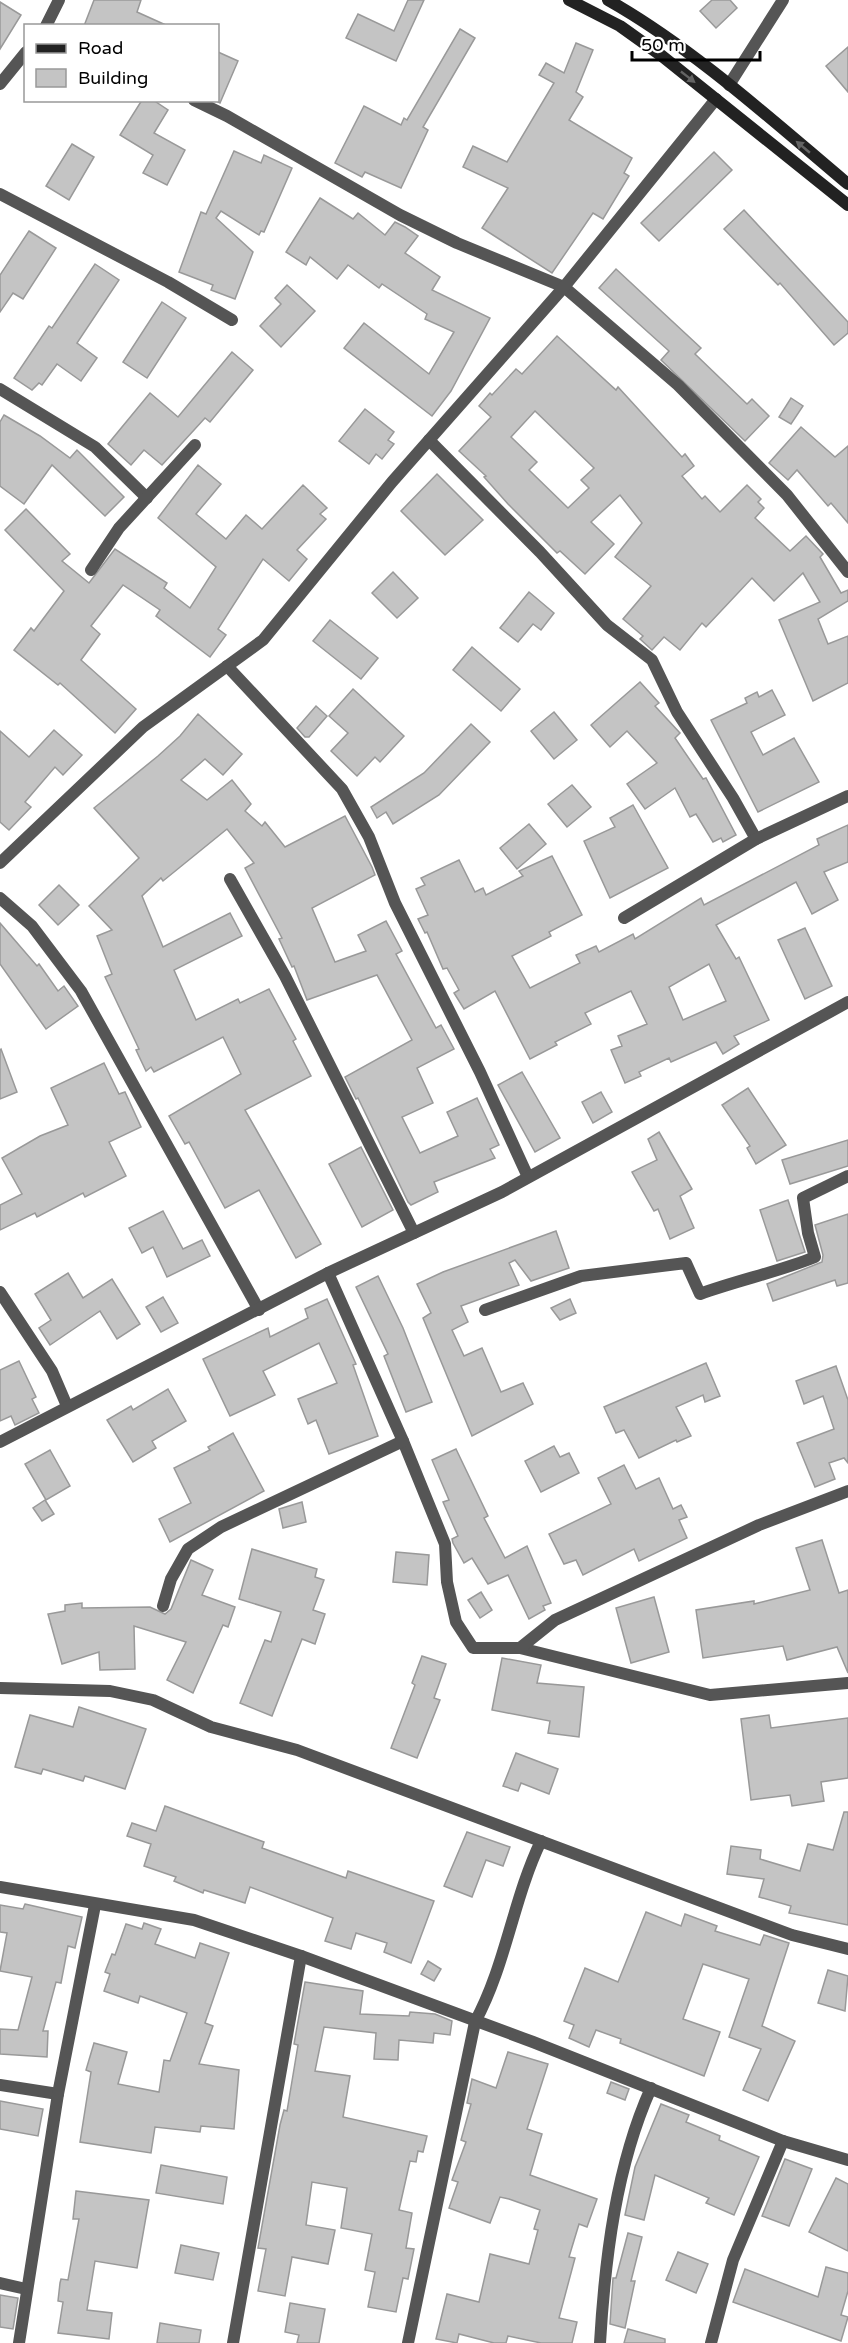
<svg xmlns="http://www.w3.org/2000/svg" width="848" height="2343" viewBox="0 0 848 2343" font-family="'Varela Round',sans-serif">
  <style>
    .building { fill: #c4c4c4; stroke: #999; stroke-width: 1.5; fill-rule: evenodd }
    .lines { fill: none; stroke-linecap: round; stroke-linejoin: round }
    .street { stroke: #555; stroke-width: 12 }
    .secondary { stroke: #222; stroke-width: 12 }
    .oneway { fill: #646464 }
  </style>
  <rect width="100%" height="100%" fill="#fff"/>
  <g class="building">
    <path d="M94 0H141L137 12 168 26H84Z"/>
    <path d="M408 0H424L396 61 346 38 358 14 394 31Z"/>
    <path d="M712 0H730L737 8 716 28 700 11Z"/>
    <path d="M0 2 21 15 0 49Z"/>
    <path d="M460 29 475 38 423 127 428 130 401 188 365 172 362 177 335 163 364 106 401 125 404 118 407 120Z"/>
    <path d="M576 43 593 50 576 92 583 97 569 120 632 158 624 173 629 176 603 219 593 213 552 273 482 228 508 188 463 167 473 146 507 162 554 83 539 75 546 63 564 73Z"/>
    <path d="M848 47V92L826 66Z"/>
    <path d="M218 52 238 61 220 103 218 102Z"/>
    <path d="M142 100H153L168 110 154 133 185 150 167 185 143 173 153 155 120 135Z"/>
    <path d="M72 144 94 157 69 200 46 186Z"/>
    <path d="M234 151 261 163 264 155 292 168 264 232 261 231 259 235 221 211 216 218 253 252 235 299 211 290 213 285 179 272 201 212 206 214Z"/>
    <path d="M714 152 732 170 659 241 641 223Z"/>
    <path d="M320 198 353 219 358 213 385 235 395 222 405 227 418 236 405 253 440 277 432 290 490 318 451 391 432 416 344 348 364 323 429 374 454 332 425 319 427 314 382 284 379 288 348 265 337 279 310 257 306 265 286 252Z"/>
    <path d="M744 210 848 322V333L834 345 780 283 778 285 724 229Z"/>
    <path d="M29 231 56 248 23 299 13 293 0 312V275Z"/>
    <path d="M95 264 119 280 77 343 97 358 81 381 57 364 42 385 39 383 32 390 14 378 49 326 52 328Z"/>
    <path d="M616 269 701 348 695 354 747 404 752 399 769 416 745 441 661 360 669 351 599 288Z"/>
    <path d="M287 285 315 311 281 347 260 326 281 304 275 298Z"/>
    <path d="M162 302 186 318 147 378 123 362Z"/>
    <path d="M557 336 616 390 618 387 682 457 685 454 694 466 682 476 702 499 705 496 720 512 747 485 761 499 758 502 764 508 755 518 790 551 806 536 823 554 820 557 841 593 848 590V601L818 619 828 644 848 636V683L813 701 779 620 820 602 803 573 774 601 752 578 706 627 702 623 680 650 664 637 652 650 640 639 643 636 623 619 651 586 615 557 642 523 620 495 591 522 614 544 585 574 560 551 557 553 508 504 484 477 486 476 459 451 491 417 479 406 490 393 492 395 516 369 522 374ZM535 411 594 468 581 480 589 488 568 508 529 470 537 462 511 437Z"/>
    <path d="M232 352 253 370 210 422 205 418 162 465 144 450 131 465 108 444 150 393 178 417Z"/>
    <path d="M791 398 803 406 791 424 779 417Z"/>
    <path d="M365 409 394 432 388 440 394 444 382 459 376 454 369 464 339 441Z"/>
    <path d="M4 415 40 436 70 458 77 450 124 497 105 516 52 465 24 504 0 486V422Z"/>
    <path d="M801 427 835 457 848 446V523L831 503 828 506 797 470 788 480 769 463Z"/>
    <path d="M198 465 221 484 196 514 226 539 246 515 262 529 303 485 327 508 320 514 326 519 297 550 307 559 289 581 263 559 218 629 226 635 210 657 156 616 160 610 123 585 91 626 100 634 81 660 136 709 115 733 60 683 58 685 14 650 31 628 34 631 64 591 5 530 26 509 70 554 62 561 89 583 115 549 167 583 164 588 190 608 216 567 158 518Z"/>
    <path d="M437 474 483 520 445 555 401 511Z"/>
    <path d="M393 572 418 598 397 618 372 593Z"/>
    <path d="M529 592 554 613 541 630 533 624 518 642 500 628Z"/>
    <path d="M330 620 378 658 361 679 313 641Z"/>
    <path d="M472 647 520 689 501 711 453 670Z"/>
    <path d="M640 682 659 703 655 706 680 733 675 738 703 779 706 778 736 835 723 842 721 838 713 842 696 814 690 817 675 788 645 809 627 784 657 763 627 731 610 747 591 725Z"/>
    <path d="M353 689 404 736 380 762 375 757 357 776 331 751 348 733 329 716Z"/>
    <path d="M772 690 785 715 751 732 763 755 794 738 819 782 758 812 711 720 747 703 745 698 757 692 759 697Z"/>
    <path d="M316 706 327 716 309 737H305L297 728Z"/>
    <path d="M554 712 577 740 554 759 531 731Z"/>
    <path d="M198 714 242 754 223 775 205 759 181 780 207 800 232 780 251 804 245 811 262 826 265 822 285 847 345 816 372 867 375 875 312 908 335 962 366 951 358 935 386 921 402 951 396 954 436 1028 441 1025 454 1049 417 1068 433 1103 402 1117 420 1153 458 1136 447 1112 477 1098 499 1145 490 1149 495 1158 434 1182 438 1192 411 1205 408 1202 358 1098 356 1099 345 1077 412 1040 377 975 307 1000 294 966 292 967 279 939 282 938 245 868 254 863 227 829 163 881 161 878 142 896 163 947 230 913 242 936 174 970 196 1020 238 999 240 1003 269 989 296 1039 293 1041 311 1076 245 1110 321 1244 296 1258 259 1190 225 1208 189 1142 185 1144 169 1116 241 1074 223 1037 154 1072 151 1067 146 1071 136 1050 139 1049 105 977 112 974 97 936 112 930 89 906 139 858 94 808 158 756 180 736Z"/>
    <path d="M471 724 490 742 439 795 393 824 386 812 377 818 371 807 424 773Z"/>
    <path d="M54 730 82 755 63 775 55 767 25 802 31 807 9 830 0 822V731L29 757Z"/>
    <path d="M572 785 591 807 567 827 548 804Z"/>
    <path d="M633 805 668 868 610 898 584 841 615 827 610 818Z"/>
    <path d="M529 824 546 844 517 869 500 848Z"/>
    <path d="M848 825V862L824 872 838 900 812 914 796 882 716 925 736 959 739 957 769 1020 734 1036 739 1044 723 1054 716 1042 671 1062 669 1058 639 1072 641 1076 625 1083 611 1050 622 1046 618 1036 647 1024 631 991 585 1013 591 1024 555 1042 557 1045 530 1059 495 991 464 1009 454 993 459 990 447 968 443 969 427 932 425 933 418 919 428 915 416 889 425 885 421 878 459 860 475 892 483 888 486 895 523 876 519 871 552 856 582 915 549 932 551 936 512 956 530 988 580 963 576 955 596 946 599 952 633 934 635 939 701 898 704 905 819 845 817 839ZM709 964 726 1001 683 1020 669 987Z"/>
    <path d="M59 885 79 905 58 925 39 905Z"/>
    <path d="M0 923 37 966 39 964 58 991 64 986 78 1006 46 1029 0 964Z"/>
    <path d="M805 928 832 986 805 999 778 940Z"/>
    <path d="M1 1049 17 1092 0 1099V1050Z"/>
    <path d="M104 1063 119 1094 125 1092 141 1127 109 1142 126 1176 85 1197 83 1193 37 1217 35 1213 0 1230V1205L22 1194 2 1158 40 1136 68 1125 51 1088Z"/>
    <path d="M522 1072 560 1138 535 1152 498 1085Z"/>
    <path d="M748 1088 786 1145 756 1164 747 1148 750 1146 722 1105Z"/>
    <path d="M601 1092 612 1112 593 1123 582 1102Z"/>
    <path d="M659 1132 692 1189 680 1196 694 1228 670 1239 658 1209 654 1211 632 1172 657 1160 648 1139Z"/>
    <path d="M848 1140V1166L790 1184 782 1160Z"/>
    <path d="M361 1147 393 1210 362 1227 329 1164Z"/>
    <path d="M788 1200 805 1252 777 1261 760 1210Z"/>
    <path d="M163 1211 183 1249 202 1240 210 1256 167 1277 153 1247 142 1253 129 1228Z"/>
    <path d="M848 1214V1283L837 1286 835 1280 773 1301 767 1284 822 1262 823 1255 815 1225Z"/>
    <path d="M556 1231 569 1268 531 1281 515 1260 509 1263 519 1285 461 1306 468 1322 452 1330 464 1356 482 1348 501 1392 523 1383 533 1404 472 1436 423 1318 431 1313 417 1284 443 1272Z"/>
    <path d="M68 1273 83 1298 112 1279 140 1324 117 1339 100 1311 50 1345 39 1328 51 1320 35 1294Z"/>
    <path d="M378 1276 403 1328 432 1402 406 1412 384 1356 388 1354 356 1287Z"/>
    <path d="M163 1297 178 1323 161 1332 146 1307Z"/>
    <path d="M327 1299 356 1364 353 1365 378 1436 329 1454 316 1420 308 1424 298 1399 337 1383 319 1343 263 1371 275 1395 230 1416 203 1359 268 1328 270 1337 308 1318 305 1309Z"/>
    <path d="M570 1299 576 1313 560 1320 551 1308Z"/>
    <path d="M19 1361 36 1397 32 1399 39 1413 15 1425 11 1416 0 1421V1370Z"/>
    <path d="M706 1363 720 1396 705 1402 703 1395 676 1407 691 1436 677 1442 676 1440 639 1458 624 1430 616 1433 604 1407Z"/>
    <path d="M836 1366 848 1400V1463L844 1458 829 1463 835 1479 815 1487 797 1443 834 1429 823 1396 804 1404 796 1381Z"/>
    <path d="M168 1389 186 1421 152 1441 156 1448 133 1462 107 1420 131 1406 133 1410Z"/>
    <path d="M233 1433 264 1491 170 1542 159 1519 191 1503 174 1468 210 1450 208 1447Z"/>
    <path d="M554 1446 560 1457 569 1453 579 1473 541 1492 525 1461Z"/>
    <path d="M456 1449 488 1516 484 1518 505 1558 527 1546 551 1603 543 1606 545 1610 529 1619 508 1575 488 1584 472 1558 464 1563 453 1543 452 1539 458 1536 443 1502 449 1500 432 1460Z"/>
    <path d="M50 1450 70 1486 46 1500 25 1464Z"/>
    <path d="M624 1465 636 1489 659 1478 673 1509 681 1505 687 1517 679 1520 687 1538 639 1561 634 1549 583 1575 576 1560 564 1564 549 1534 611 1504 598 1478Z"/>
    <path d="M45 1500 54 1514 42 1521 33 1508Z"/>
    <path d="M302 1502 306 1522 283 1528 279 1509Z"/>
    <path d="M822 1540 839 1593 848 1590V1673L837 1647 787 1660 783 1646 703 1658 696 1610 754 1601V1604L810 1590 796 1548Z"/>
    <path d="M252 1549 317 1569 315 1577 324 1580 313 1610 325 1614 315 1644 302 1639 272 1716 240 1703 265 1640 271 1642 281 1612 239 1599Z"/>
    <path d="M396 1552 429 1555 427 1585 393 1582Z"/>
    <path d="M191 1560 213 1570 202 1595 235 1607 228 1627 223 1625 193 1693 167 1680 186 1642 134 1626 135 1669 100 1670 99 1652 62 1664 48 1614 65 1611V1605L82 1603V1608L150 1607 165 1614 171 1609Z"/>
    <path d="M481 1592 492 1610 480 1618 468 1600Z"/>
    <path d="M654 1597 669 1652 631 1663 616 1608Z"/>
    <path d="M422 1656 446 1664 434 1698 440 1700 417 1758 391 1748 415 1685 412 1683Z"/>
    <path d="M502 1658 541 1665 537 1683 584 1687 579 1737 548 1733 550 1721 492 1710Z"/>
    <path d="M79 1707 146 1729 125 1789 85 1776 83 1781 43 1769 41 1774 15 1767 30 1715 73 1727Z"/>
    <path d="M769 1715 771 1728 848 1718V1778L821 1782 824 1801 792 1806 790 1795 751 1800 741 1719Z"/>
    <path d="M516 1753 558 1769 549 1794 521 1783 518 1791 503 1786Z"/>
    <path d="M165 1806 264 1842 262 1848 346 1878 348 1871 434 1901 411 1963 384 1952 387 1943 356 1933 351 1949 325 1941 333 1918 250 1887 245 1903 204 1890 203 1893 174 1881 176 1877 144 1866 151 1844 127 1836 132 1823 156 1831Z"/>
    <path d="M844 1812H848V1925L789 1913 791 1906 759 1897 764 1879 727 1874 731 1846 761 1850 760 1859 800 1871 808 1844 833 1850Z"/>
    <path d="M467 1832 510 1847 503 1866 486 1860 472 1897 444 1886Z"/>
    <path d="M25 1904 82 1917 75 1948 68 1946 61 1983 56 1982 43 2031H48L47 2057 0 2054V2029L18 2030 32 1977 0 1971 7 1933 0 1932V1905L23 1909Z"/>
    <path d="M646 1912 681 1926 685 1914 717 1926 715 1931 760 1945 764 1935 789 1943 762 2026 795 2041 768 2101 743 2090 761 2049 729 2037 749 1979 703 1964 683 2019 720 2032 704 2076 620 2043 621 2039 596 2030 589 2047 569 2038 574 2025 564 2021 585 1968 618 1982Z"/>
    <path d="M144 1923 161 1929 155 1944 195 1958 200 1943 229 1953 205 2023 213 2026 199 2064 239 2070 234 2129 201 2126 200 2132 155 2127 151 2153 80 2142 91 2072 86 2070 94 2043 127 2052 118 2084 159 2092 164 2060 170 2061 187 2013 140 1996 138 2003 104 1991 110 1974 105 1972 112 1954 115 1955 126 1924 142 1929Z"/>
    <path d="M428 1961 441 1969 434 1981 421 1974Z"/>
    <path d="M828 1970 848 1976 845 2011 818 2003Z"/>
    <path d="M305 1982 363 1991 360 2014 409 2016 410 2012 435 2014 452 2021 450 2035 434 2033 433 2043 399 2040 398 2060 374 2059 376 2033 324 2027 315 2071 350 2076 343 2117 427 2136 423 2152 418 2151 416 2162 410 2161 399 2210 412 2213 406 2248 414 2249 408 2279 403 2278 396 2312 368 2307 375 2272 365 2270 372 2234 341 2228 347 2188 312 2182 306 2225 335 2230 328 2264 292 2257 285 2296 258 2291 266 2249 258 2248 280 2125 284 2110 287 2111 298 2045 294 2044Z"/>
    <path d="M508 2052 548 2064 527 2129 542 2134 530 2175 597 2199 587 2227 579 2224 569 2257 575 2258 559 2318 577 2322 572 2343H541L508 2336 506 2343H494L459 2334 457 2343 436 2339 447 2294 479 2302 490 2254 529 2264 538 2230 534 2229 540 2210 509 2199 500 2197 490 2223 449 2208 458 2182 452 2180 466 2142 461 2140 471 2104 467 2103 472 2079 496 2088Z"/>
    <path d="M611 2082 629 2089 625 2100 607 2093Z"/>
    <path d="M0 2101 43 2109 38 2136 0 2129Z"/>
    <path d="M661 2104 689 2115 686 2122 720 2136 719 2140 759 2157 734 2215 706 2203 709 2198 655 2175 644 2220 625 2215 635 2167Z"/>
    <path d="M785 2159 812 2169 789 2226 762 2216Z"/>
    <path d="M161 2165 227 2177 223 2204 156 2193Z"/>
    <path d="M836 2178 848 2184V2251L809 2232Z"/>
    <path d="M76 2191 149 2200 137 2268 95 2261 87 2310 112 2313 109 2339 58 2333 63 2302 58 2301 60 2283 61 2279 68 2280 79 2219H73Z"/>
    <path d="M628 2233 642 2237 631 2281H635L625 2328 610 2324 613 2278H616Z"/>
    <path d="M181 2245 219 2253 213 2280 175 2273Z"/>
    <path d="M678 2252 708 2264 696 2293 666 2280Z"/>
    <path d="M826 2267 848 2273V2291L841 2315 848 2317 841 2341 733 2302 745 2269 818 2297Z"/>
    <path d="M0 2295 18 2298 13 2329 0 2327Z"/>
    <path d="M290 2303 325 2309 319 2343H297L299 2335 285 2332Z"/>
    <path d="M160 2323 201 2330 199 2343H157Z"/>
    <path d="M628 2329 665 2339V2343H624Z"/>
  </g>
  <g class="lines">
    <g class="street">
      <path d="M46 26 59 0"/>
      <path d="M0 84 26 52"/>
      <path d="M729 85 783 0"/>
      <path d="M194 100 227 116 400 215 457 243 564 287 678 385 787 495 848 572"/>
      <path d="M0 194 168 282 232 320"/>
      <path d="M0 389 95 447 147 498"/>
      <path d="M429 440 540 552 607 625 652 660 677 712 733 798 756 839"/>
      <path d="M91 570 119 528 195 445"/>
      <path d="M227 666 342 789 369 837 395 903 480 1072 528 1177"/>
      <path d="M0 863 143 727 263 640 392 482 564 287 716 99"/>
      <path d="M230 879 285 976 414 1233"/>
      <path d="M0 898 32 926 81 991 259 1310"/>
      <path d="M624 918 756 839 848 796"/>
      <path d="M328 1273 403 1441 445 1544 447 1582 456 1622 473 1648H520L710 1695 848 1683"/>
      <path d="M0 1292 52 1371 67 1406"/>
      <path d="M485 1310 581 1276 686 1263 700 1294C738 1280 778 1272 815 1257L808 1233 803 1198 848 1176"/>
      <path d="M0 1442 328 1273 502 1192 848 1002"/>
      <path d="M163 1606 171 1579 188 1549 221 1527 403 1441"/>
      <path d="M520 1648 555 1620 759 1525 848 1491"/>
      <path d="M0 1688 110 1691 153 1700 211 1727 297 1750 792 1935 848 1949"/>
      <path d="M0 1887 194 1920 301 1956 533 2042 783 2141 848 2160"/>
      <path d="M0 2085 58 2094"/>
      <path d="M0 2283 26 2289"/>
      <path d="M19 2343 58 2094 95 1905"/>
      <path d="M233 2343 301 1956"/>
      <path d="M408 2343 475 2022C506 1965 513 1899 541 1841"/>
      <path d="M600 2343C605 2258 616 2166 651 2088"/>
      <path d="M711 2343 733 2260 783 2141"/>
    </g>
    <g class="secondary">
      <path d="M569 0 620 26 662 56 848 205"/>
      <path d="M608 0C693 48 773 121 848 184"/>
    </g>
  </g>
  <defs><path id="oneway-solid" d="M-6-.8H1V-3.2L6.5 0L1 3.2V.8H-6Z" transform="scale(1.5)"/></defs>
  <g class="oneway">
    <use href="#oneway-solid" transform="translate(688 77) rotate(38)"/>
    <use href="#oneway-solid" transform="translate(803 147) rotate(-140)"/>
  </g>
  <rect x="24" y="24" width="195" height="78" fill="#ffffff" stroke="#999999" stroke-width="1.5"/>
  <rect x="36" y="44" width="30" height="9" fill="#222222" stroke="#999999" stroke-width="1.5"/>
  <text x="78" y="54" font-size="18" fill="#000000">Road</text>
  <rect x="36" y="69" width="30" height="18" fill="#c4c4c4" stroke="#999999" stroke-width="1.5"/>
  <text x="78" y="84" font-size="18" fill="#000000">Building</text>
  <path d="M632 51v9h128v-9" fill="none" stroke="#000000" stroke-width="3"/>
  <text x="641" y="51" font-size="18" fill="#000000" stroke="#ffffff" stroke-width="4.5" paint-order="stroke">50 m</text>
</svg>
